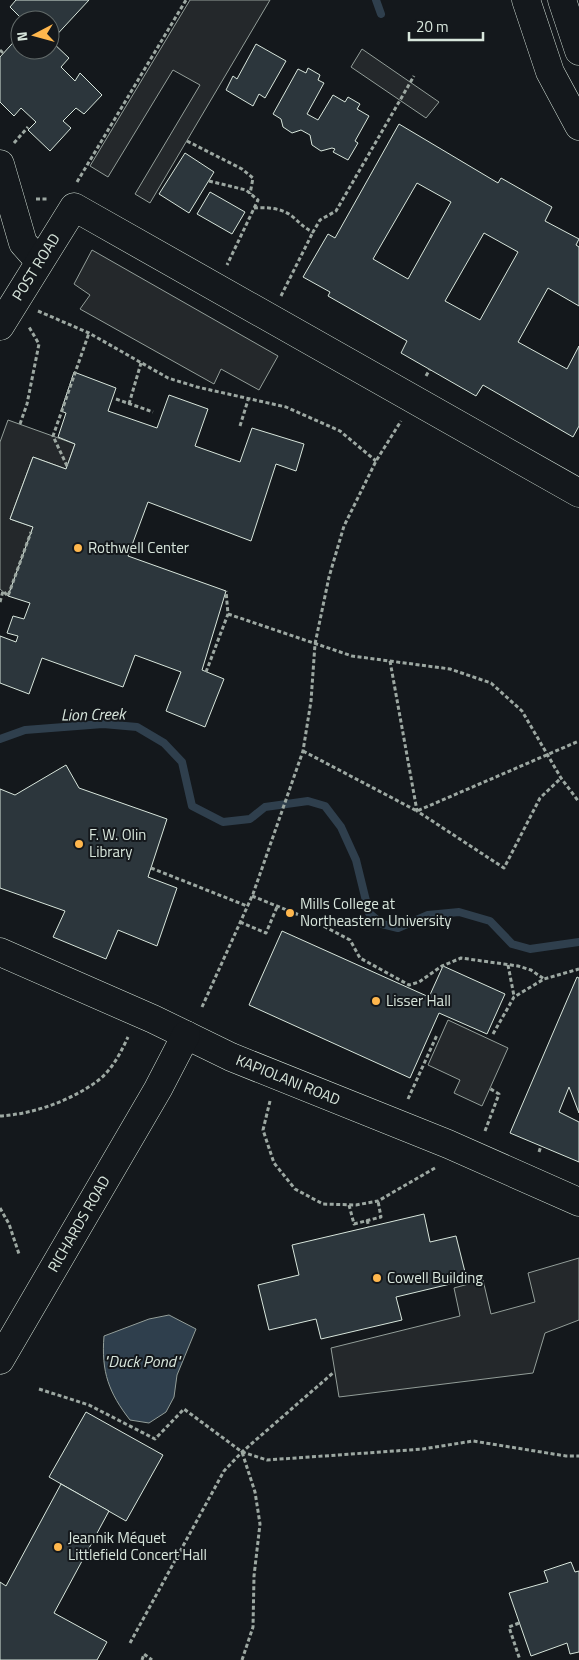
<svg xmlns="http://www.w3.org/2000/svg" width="579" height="1660" viewBox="0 0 579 1660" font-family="'Titillium Web',sans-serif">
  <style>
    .parking { fill: #24282b; stroke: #939e99 }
    .water { fill: #2f3f4d; stroke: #939e99 }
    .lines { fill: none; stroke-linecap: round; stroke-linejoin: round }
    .stream { stroke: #2f3f4d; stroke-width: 8 }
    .building { fill: #2c363c; stroke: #d8e6dc; fill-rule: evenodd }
    .minor-casing { stroke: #d8e6dc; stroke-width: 29 }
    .path { stroke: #9da8a2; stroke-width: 3; stroke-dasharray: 4 2.5; stroke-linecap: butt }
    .minor { stroke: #14181c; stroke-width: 28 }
    .poi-dot { fill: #ffb74d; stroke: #14181c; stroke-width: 2 }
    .labels { text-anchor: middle; stroke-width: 4; stroke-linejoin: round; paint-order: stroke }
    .street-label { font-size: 15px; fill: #d8e6dc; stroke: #14181c }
    .poi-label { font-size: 15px; fill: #d8e6dc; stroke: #14181c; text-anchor: start }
    .water-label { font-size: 16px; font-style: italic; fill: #d8e6dc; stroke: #14181c }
  </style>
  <rect width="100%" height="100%" fill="#14181c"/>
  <g class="parking">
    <path d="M190 0H270L150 203 135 194 200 85 173 70 108 177 90 166Z"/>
    <path d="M362 49 439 102 426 118 351 67Z"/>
    <path d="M92 250 278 356 259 390 221 369 214 384 80 309 90 295 74 284Z"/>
    <path d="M8 420 75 444 66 469 33 457 10 519 33 527 8 596 0 589V442Z"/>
    <path d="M448 1020 508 1048 482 1106 454 1093 460 1080 428 1065Z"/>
    <path d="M579 1258V1320L545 1333 533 1373 339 1397 331 1348 460 1316 454 1288 483 1280 491 1314 535 1302 528 1273Z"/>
  </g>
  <path class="water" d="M169 1315 196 1329 177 1375 174 1397 166 1412 149 1423 130 1420C109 1393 101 1372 104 1336L149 1319Z"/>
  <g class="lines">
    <g class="stream">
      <path d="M376 0 381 14"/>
      <path d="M0 739 25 730 103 724 137 727 164 743 182 762 192 806 223 822 250 819 265 807 308 801 325 806 341 827 356 860 369 913 382 924 398 928 428 915 459 912 490 921 512 944 530 949 579 942"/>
    </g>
  </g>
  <g class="building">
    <path d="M16 0H89L51 41 69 58 61 67 75 81 80 73 102 95 84 114 76 108 63 121 71 128 50 151 28 130 36 122 21 108 14 116 0 102V57L20 35V50H50V20H23L10 7Z"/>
    <path d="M256 44 286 61 265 98 259 94 253 106 226 90 233 76 237 79Z"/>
    <path d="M308 68 320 75 318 80 324 83 307 114 318 120 333 95 345 102 348 97 360 104 357 109 369 116 355 141 358 143 348 160 333 152 335 149 332 148 321 151 312 145 310 135 301 130 292 133 283 127 281 119 273 114 298 69 306 73Z"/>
    <path d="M399 124 498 183 501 178 552 207 545 221 579 239 576 245 579 247V306L548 288 518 342 567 369 579 346V426L573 437 483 385 476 396 401 353 407 341 328 296 330 292 303 277 328 234 335 238ZM417 183 451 202 408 279 373 259ZM484 233 518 252 480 320 445 301Z"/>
    <path d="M185 153 214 172 189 213 159 194Z"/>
    <path d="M210 192 245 212 232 234 197 214Z"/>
    <path d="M74 372 116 388 108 411 157 428 169 395 208 409 195 446 240 462 252 428 304 444 296 471 276 464 251 541 148 502 128 556 226 591 202 670 224 679 205 727 166 711 181 672 135 655 123 687 42 658 29 694 0 683V636L16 642 18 636 7 633 13 616 24 619 30 603 8 596 33 527 10 519 33 457 66 469 75 444 58 437 66 413 61 411Z"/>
    <path d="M66 765 79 788 167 819 148 877 177 888 157 946 118 930 106 959 53 937 65 911 0 888V789L15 795Z"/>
    <path d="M282 931 429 997 443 966 505 994 487 1034 439 1013 410 1078 249 1005Z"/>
    <path d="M577 977 579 978V1113L569 1087 559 1112 579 1122V1162L510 1133Z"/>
    <path d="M424 1214 430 1242 456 1236 467 1280 396 1297 402 1320 321 1339 316 1319 269 1330 258 1285 299 1275 292 1245Z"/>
    <path d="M86 1412 163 1455 126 1521 49 1477Z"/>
    <path d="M61 1484 109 1511 54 1613 107 1642 97 1660H0V1582L6 1586Z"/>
    <path d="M571 1562 575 1572 579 1571V1652L570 1654 567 1643 531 1656 509 1593 548 1582 544 1571Z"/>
  </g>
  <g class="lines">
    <defs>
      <g id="minor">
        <path d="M526 0 550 72 579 126"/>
        <path d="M562 0 579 51"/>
        <path d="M0 164 23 243 39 261"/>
        <path d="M0 326 74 207 579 493"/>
        <path d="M0 952 153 1019 231 1057 448 1144 579 1202"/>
        <path d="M0 1360 158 1089 186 1035"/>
      </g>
    </defs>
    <use href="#minor" class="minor-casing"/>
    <g class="path">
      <path d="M0 50 2 52 0 54"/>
      <path d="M187 141 242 169 253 178 250 194"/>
      <path d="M14 143 28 127"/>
      <path d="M209 181 246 190 258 200 227 265"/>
      <path d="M77 182 186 0"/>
      <path d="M36 199H49"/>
      <path d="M254 208C267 207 283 208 293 217 301 224 304 228 313 232L320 220 336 211 414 76"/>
      <path d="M281 296 313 232"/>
      <path d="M38 311 89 333 168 378 197 387 286 407 340 431 376 461"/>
      <path d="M426 376 430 369"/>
      <path d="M116 399 153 412"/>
      <path d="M129 404 141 363"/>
      <path d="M20 424 27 404 39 344 29 327"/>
      <path d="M240 426 248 400"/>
      <path d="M67 466 53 436 89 333"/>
      <path d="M0 602 3 591 8 596 31 532"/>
      <path d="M228 614 352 656 450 669 491 683 522 711 561 778 579 802"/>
      <path d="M390 661 417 811 504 868 540 798 561 778"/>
      <path d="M206 672 228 614 226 591"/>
      <path d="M303 751 417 811 579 741"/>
      <path d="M151 868 247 906"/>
      <path d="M252 896 314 921 350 940 360 958 409 985 419 982 442 966 461 958 518 966 531 970 544 979"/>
      <path d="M240 922 266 933 277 907"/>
      <path d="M508 965 514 996"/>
      <path d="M202 1007 253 894 303 751 311 701 315 644 329 577 344 526 376 461 401 421"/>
      <path d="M493 1034 514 997 544 979 579 969"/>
      <path d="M408 1099 437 1035"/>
      <path d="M270 1101 263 1130 274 1163 295 1189 323 1204 356 1205 378 1201 435 1168"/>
      <path d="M0 1116C34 1114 73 1100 100 1079 113 1068 121 1052 128 1037"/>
      <path d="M485 1131 499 1094 489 1088"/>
      <path d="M539 1152 541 1146"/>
      <path d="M349 1205 354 1224 381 1217 378 1201"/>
      <path d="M0 1208 9 1224 19 1254"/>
      <path d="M367 1220 369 1227"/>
      <path d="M39 1389 89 1405 155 1439 184 1409 242 1452 267 1460 423 1449 473 1441 566 1456H579"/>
      <path d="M519 1623 509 1627 520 1660"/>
      <path d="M130 1643 224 1471 242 1452 334 1372"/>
      <path d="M142 1660 144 1654 152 1660"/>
      <path d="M242 1660 253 1627 254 1576 260 1524 255 1492 242 1452"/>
    </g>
    <use href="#minor" class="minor"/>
  </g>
  <g class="poi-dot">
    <circle cx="78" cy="548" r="5"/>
    <circle cx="79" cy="844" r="5"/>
    <circle cx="290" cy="913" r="5"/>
    <circle cx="376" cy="1001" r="5"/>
    <circle cx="377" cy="1278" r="5"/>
    <circle cx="58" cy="1547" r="5"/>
  </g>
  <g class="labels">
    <g class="street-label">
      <text transform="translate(36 267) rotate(-58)" y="5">POST ROAD</text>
      <text transform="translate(288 1080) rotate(22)" y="5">KAPIOLANI ROAD</text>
      <text transform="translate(79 1224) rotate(-60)" y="5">RICHARDS ROAD</text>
    </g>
    <g class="poi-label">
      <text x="88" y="553">Rothwell Center</text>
      <text x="89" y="840">F. W. Olin<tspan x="89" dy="17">Library</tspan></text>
      <text x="300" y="909">Mills College at<tspan x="300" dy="17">Northeastern University</tspan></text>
      <text x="386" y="1006">Lisser Hall</text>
      <text x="387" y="1283">Cowell Building</text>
      <text x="68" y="1543">Jeannik Méquet<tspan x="68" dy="17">Littlefield Concert Hall</tspan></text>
    </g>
    <g class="water-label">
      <text transform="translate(93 714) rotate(-1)" y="6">Lion Creek</text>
      <text x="142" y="1367">"Duck Pond"</text>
    </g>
  </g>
  <g transform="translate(35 35) rotate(264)"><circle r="24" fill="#14181c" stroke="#626a69"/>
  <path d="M0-4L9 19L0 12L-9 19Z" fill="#ffb74d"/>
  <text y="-8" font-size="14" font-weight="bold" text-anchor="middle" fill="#d8e6dc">N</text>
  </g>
  <path d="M409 32v8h74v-8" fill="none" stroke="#d8e6dc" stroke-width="2.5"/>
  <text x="416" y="32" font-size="15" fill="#d8e6dc" stroke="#14181c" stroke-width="4" paint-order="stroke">20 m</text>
</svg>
